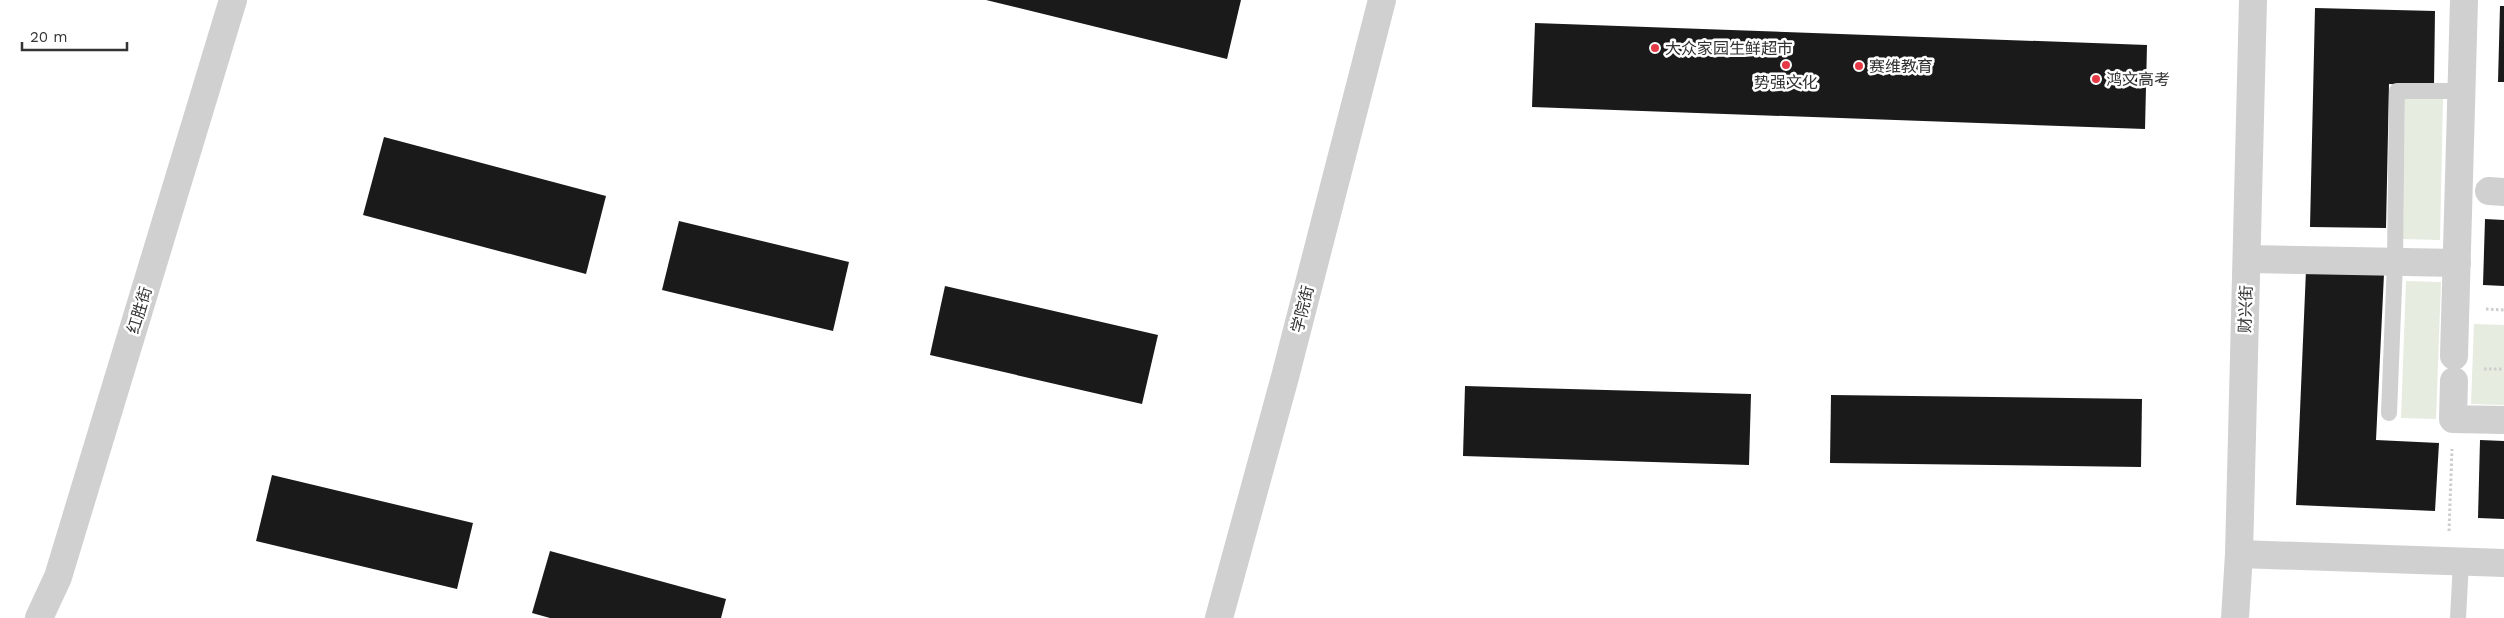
<svg xmlns="http://www.w3.org/2000/svg" width="2504" height="618" viewBox="0 0 2504 618" font-family="'Work Sans','Noto Sans SC',sans-serif">
  <style>
    .green { fill: #e6ecdf }
    .building { fill: #1a1a1a }
    .lines { fill: none; stroke-linecap: round; stroke-linejoin: round }
    .path { stroke: #cdcdcd; stroke-width: 3; stroke-dasharray: 2.5 2.5; stroke-linecap: butt }
    .service { stroke: #d0d0d0; stroke-width: 16 }
    .minor { stroke: #d0d0d0; stroke-width: 28 }
    .tertiary { stroke: #d0d0d0; stroke-width: 28 }
    .poi-dot { fill: #e63946; stroke: #fff; stroke-width: 2 }
    .labels { text-anchor: middle; stroke-width: 5; stroke-linejoin: round; paint-order: stroke }
    .poi-label { font-size: 16px; fill: #333; stroke: #fff; text-anchor: start }
    .street-label { font-size: 16px; fill: #333; stroke: #fff }
  </style>
  <rect width="100%" height="100%" fill="#fff"/>
  <g class="green">
    <path d="M2405 97H2443L2440 240 2403 239Z"/>
    <path d="M2406 281 2441 282 2436 419 2401 418Z"/>
    <path d="M2474 324 2504 325V405L2471 404Z"/>
  </g>
  <g class="building">
    <path d="M986 0H1241L1227 59Z"/>
    <path d="M2500 6H2504V82H2498Z"/>
    <path d="M2315 8 2435 11 2434 86 2389 84 2386 228 2310 227Z"/>
    <path d="M1535 23 2147 45 2145 129 1532 107Z"/>
    <path d="M384 137 606 196 586 274 363 215Z"/>
    <path d="M2485 219 2504 220V286L2483 285Z"/>
    <path d="M679 221 849 262 833 331 662 290Z"/>
    <path d="M2306 270 2384 274 2376 440 2439 443 2435 511 2296 505Z"/>
    <path d="M945 286 1158 335 1142 404 930 355Z"/>
    <path d="M1465 386 1751 394 1749 465 1463 456Z"/>
    <path d="M1831 395 2142 399 2141 467 1830 463Z"/>
    <path d="M2480 440 2504 441V519L2478 518Z"/>
    <path d="M272 475 473 523 457 589 256 541Z"/>
    <path d="M550 551 726 599 721 618H550L532 613Z"/>
  </g>
  <g class="lines">
    <g class="path">
      <path d="M2486 309 2504 310"/>
      <path d="M2484 369H2504"/>
      <path d="M2449 531 2452 449"/>
    </g>
    <g class="service">
      <path d="M2389 413 2395 262 2397 91H2462"/>
      <path d="M2458 618 2461 562"/>
    </g>
    <g class="minor">
      <path d="M2489 191 2504 192"/>
      <path d="M2247 259 2457 263"/>
      <path d="M2454 356 2464 0"/>
      <path d="M2454 381 2453 419 2504 420"/>
      <path d="M2239 554 2504 563"/>
      <path d="M2235 618 2239 554 2253 0"/>
    </g>
    <g class="tertiary">
      <path d="M39 618 58 577 233 0"/>
      <path d="M1219 618 1285 377 1382 0"/>
    </g>
  </g>
  <g class="poi-dot">
    <circle cx="1655" cy="48" r="5"/>
    <circle cx="1786" cy="65" r="5"/>
    <circle cx="1859" cy="66" r="5"/>
    <circle cx="2096" cy="79" r="5"/>
  </g>
  <g class="labels">
    <g class="poi-label">
      <text x="1665" y="54">大众家园生鲜超市</text>
      <text x="1869" y="72">赛维教育</text>
      <text x="2106" y="85">鸿文高考</text>
      <text x="1786" y="88" text-anchor="middle">势强文化</text>
    </g>
    <g class="street-label">
      <text transform="translate(1302 309) rotate(-76)" y="6">学院街</text>
      <text transform="translate(2245 309) rotate(-88)" y="6">财兴街</text>
      <text transform="translate(139 310) rotate(-73)" y="6">红胜街</text>
    </g>
  </g>
  <path d="M22 42v8h105v-8" fill="none" stroke="#333333" stroke-width="2.5"/>
  <text x="30" y="42" font-size="15" fill="#333333" stroke="#ffffff" stroke-width="4" paint-order="stroke">20 m</text>
</svg>
